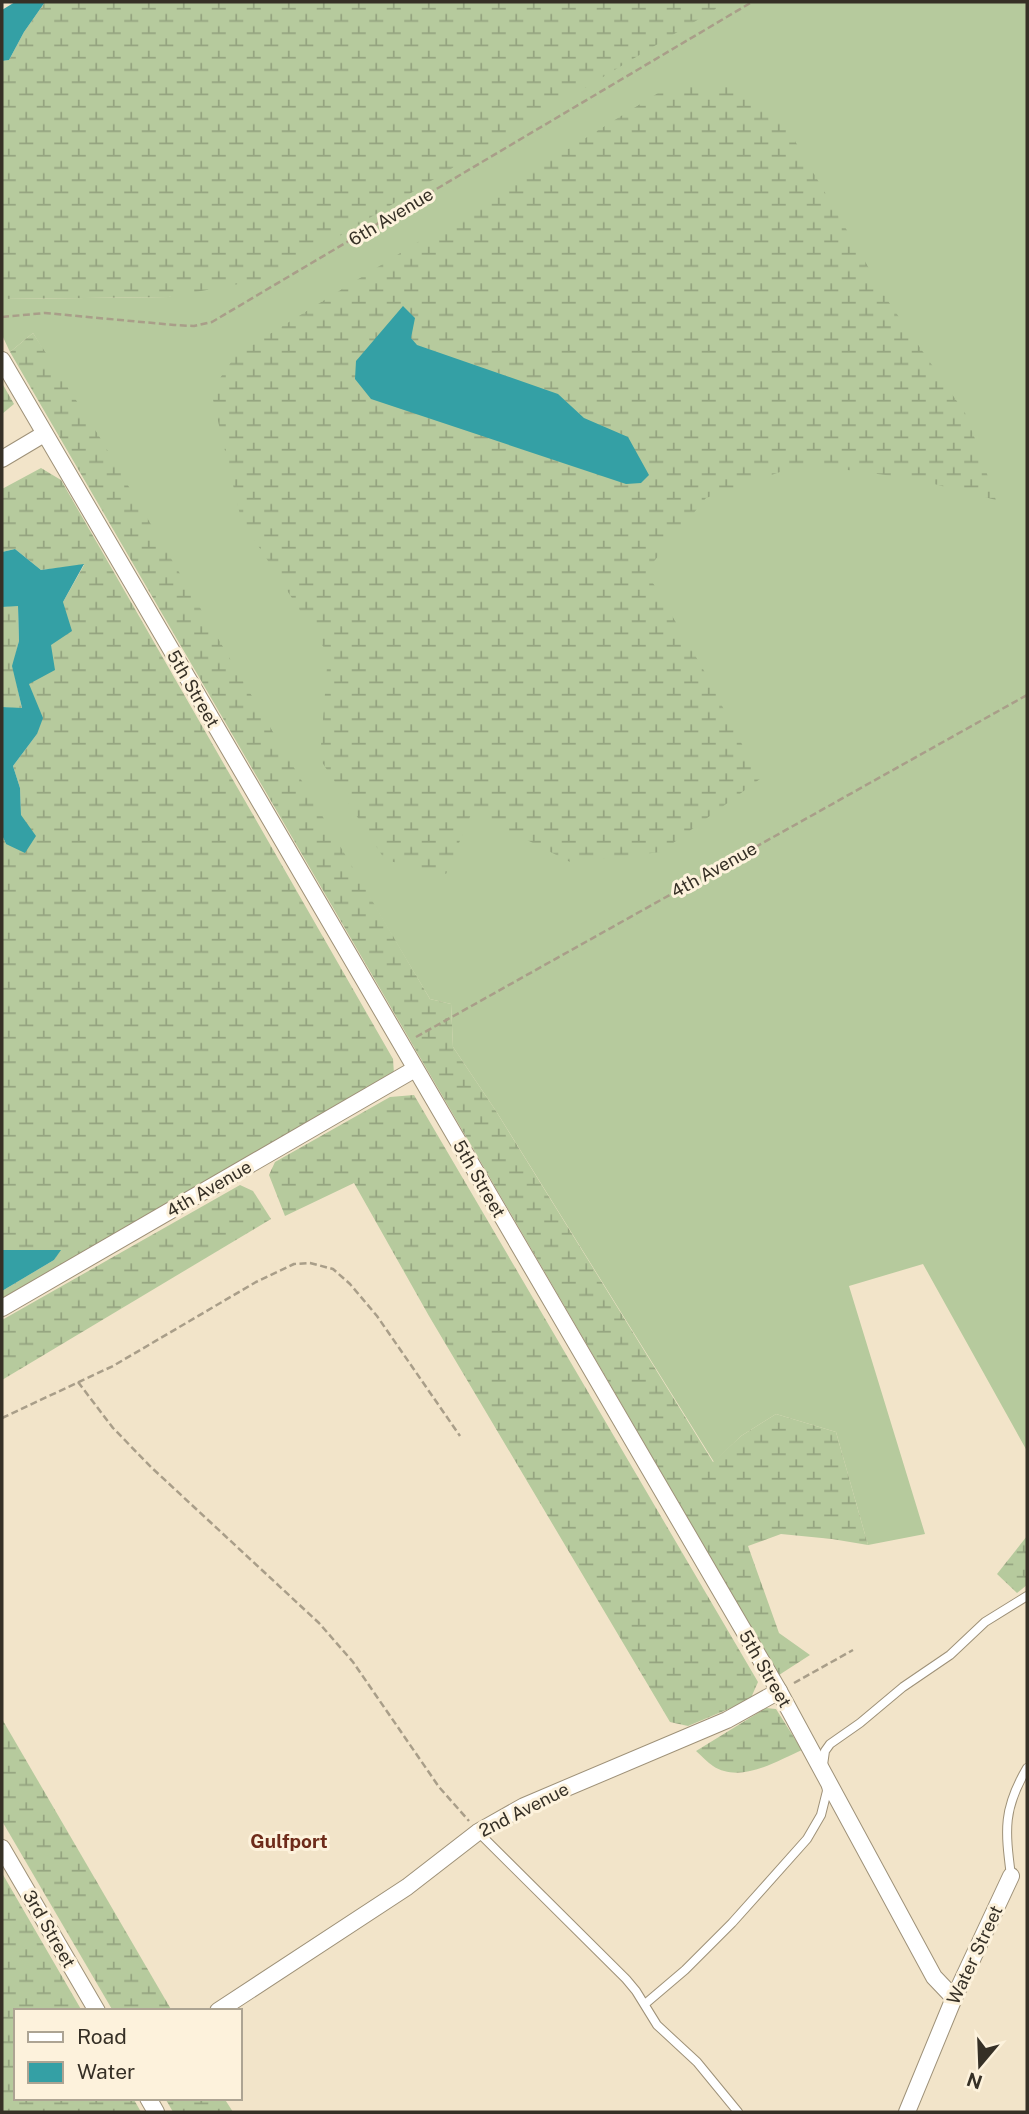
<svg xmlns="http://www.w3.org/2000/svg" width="1029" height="2114" viewBox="0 0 1029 2114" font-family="'Public Sans',sans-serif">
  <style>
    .grass { fill: #b6ca9d }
    .wetland { fill: url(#wetland-marsh); fill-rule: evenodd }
    .water { fill: #34a0a5 }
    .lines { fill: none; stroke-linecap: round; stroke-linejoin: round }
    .service-casing { stroke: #9e9178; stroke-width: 10 }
    .minor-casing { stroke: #9e9178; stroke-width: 18 }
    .path { stroke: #a99e89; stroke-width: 2.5; stroke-dasharray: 7 3.5; stroke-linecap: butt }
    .service { stroke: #fff; stroke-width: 8 }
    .minor { stroke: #fff; stroke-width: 16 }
    .labels { text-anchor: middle; stroke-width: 6; stroke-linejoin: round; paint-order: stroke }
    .street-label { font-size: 18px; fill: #363026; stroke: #fdf2dc }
    .neighbourhood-label { font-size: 19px; font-weight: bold; fill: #6e2b1a; stroke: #fdf2dc }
  </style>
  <defs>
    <pattern id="wetland-marsh" width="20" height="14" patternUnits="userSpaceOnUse" patternTransform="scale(1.75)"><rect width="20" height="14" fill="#b6ca9d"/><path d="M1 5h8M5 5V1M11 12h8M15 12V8" fill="none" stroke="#95a480"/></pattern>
  </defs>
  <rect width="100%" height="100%" fill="#f2e4c9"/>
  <path class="grass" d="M722 2H1027V1451L923 1264 849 1286 925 1534 868 1545 836 1432 776 1414 741 1436 714 1462 496 1111 453 1047 451 1004 430 999 33 333 10 352 2 335V299L169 297 723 3Z"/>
  <g class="wetland">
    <path d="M45 2H722L724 4 270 278 169 297 2 299V61L9 60 24 32Z"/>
    <path d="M671 85 734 87 781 117 888 301 967 416 996 500 915 479 803 464 706 498 646 571 703 669 760 779 661 852 570 862 472 812 446 874 385 860 320 759 328 654 241 519 211 391 236 355ZM415 318 411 338 417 345 558 394 584 418 628 437 356 361Z"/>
    <path d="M33 333 99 436 430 999 451 1004 453 1047 496 1111 713 1462 741 1436 776 1414 836 1432 868 1545 832 1539 781 1534 748 1546 779 1633 810 1655 779 1675 10 352Z"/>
    <path d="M2 383 14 404 2 414Z"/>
    <path d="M41 468 61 480 393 1059 394 1074 2 1299V1291L54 1260 60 1250H2V835L6 844 21 816 20 788 13 766 37 734 29 684 51 644 63 602 84 565 41 570 15 549 2 552V489Z"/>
    <path d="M18 605 19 641 13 666 22 709 2 707V607Z"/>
    <path d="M414 1095 758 1682 750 1700 688 1726 670 1722 429 1316 354 1183 285 1216 269 1175 275 1162 390 1097Z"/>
    <path d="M240 1185 253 1191 271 1219 2 1380V1320Z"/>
    <path d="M1027 1536V1585L1017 1593 997 1574Z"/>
    <path d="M766 1708 776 1709 802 1750C777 1761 740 1784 713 1766 707 1762 702 1756 696 1751Z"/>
    <path d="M2 1719 172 2011H113L2 1821Z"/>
    <path d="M2 1873 82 2011H16V2098H133L141 2112H2Z"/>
    <path d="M165 2098H224L233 2112H173Z"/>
  </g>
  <g class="water">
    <path d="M15 2H45L24 32 9 60 2 61V10Z"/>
    <path d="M403 306 415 318 411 338 417 345 558 394 584 418 628 437 649 475 641 483 626 484 371 399 355 379 356 361Z"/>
    <path d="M15 549 41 570 84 564 63 602 72 631 51 645 55 670 29 684 43 718 37 734 13 766 20 788 21 815 36 836 25 853 6 844 2 835V707L22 708 12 666 19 641 18 606 2 607V552Z"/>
    <path d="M2 1250H61L54 1260 2 1291Z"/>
  </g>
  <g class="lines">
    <defs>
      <g id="service">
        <path d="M823 1765 825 1751 830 1744 860 1723 903 1687 950 1655 985 1622 1027 1596"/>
        <path d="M478 1832 626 1979 636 1991 657 2025 697 2062 738 2112"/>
        <path d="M1011 1876C1005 1829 1003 1809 1027 1768"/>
        <path d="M645 2004 685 1970 732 1923 807 1839 821 1815 827 1791 826 1785"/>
      </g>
      <g id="minor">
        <path d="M2 360 779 1691 934 1977 954 1998"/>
        <path d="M2 459 44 434"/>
        <path d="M2 1308 415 1069"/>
        <path d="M2 1848 97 2011"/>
        <path d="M218 2011 407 1887 478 1832 524 1806 727 1720 779 1691"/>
        <path d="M148 2098 156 2112"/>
        <path d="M907 2112 954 1998 1011 1876"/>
      </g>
    </defs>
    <use href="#service" class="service-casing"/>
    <use href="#minor" class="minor-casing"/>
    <g class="path">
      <path d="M2 317 45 313 174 325 194 326 212 322 752 2"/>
      <path d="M416 1037 1027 695"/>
      <path d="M78 1382 113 1428 152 1468 319 1623 353 1662 439 1787 469 1821"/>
      <path d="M2 1418 113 1366 256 1282 294 1264 310 1263 333 1269 350 1284 377 1316 460 1436"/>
      <path d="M794 1683 853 1650"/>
    </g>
    <use href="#service" class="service"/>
    <use href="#minor" class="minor"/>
  </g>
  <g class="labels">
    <g class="street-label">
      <text transform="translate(391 217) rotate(-31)" y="6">6th Avenue</text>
      <text transform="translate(193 689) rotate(60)" y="6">5th Street</text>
      <text transform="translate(714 870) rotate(-29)" y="6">4th Avenue</text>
      <text transform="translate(479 1179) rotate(60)" y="6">5th Street</text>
      <text transform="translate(209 1189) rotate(-30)" y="6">4th Avenue</text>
      <text transform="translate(765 1669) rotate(60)" y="6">5th Street</text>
      <text transform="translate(524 1810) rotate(-27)" y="6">2nd Avenue</text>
      <text transform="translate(49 1929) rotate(60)" y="6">3rd Street</text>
      <text transform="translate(975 1955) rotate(-65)" y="6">Water Street</text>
    </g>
    <g class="neighbourhood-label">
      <text x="289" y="1848">Gulfport</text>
    </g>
  </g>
  <rect width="1029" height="2114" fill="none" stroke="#363026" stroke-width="7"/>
  <rect x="14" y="2009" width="228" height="91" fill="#fdf2dc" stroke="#ada493" stroke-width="2"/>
  <rect x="28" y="2032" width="35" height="10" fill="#ffffff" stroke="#ada493" stroke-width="2"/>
  <text x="77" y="2044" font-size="21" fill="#363026">Road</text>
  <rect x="28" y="2062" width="35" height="21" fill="#34a0a5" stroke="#ada493" stroke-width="2"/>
  <text x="77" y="2079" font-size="21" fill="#363026">Water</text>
  <g transform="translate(980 2065) rotate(199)" stroke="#fdf2dc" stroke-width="5" paint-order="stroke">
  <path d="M0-5L12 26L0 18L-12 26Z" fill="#363026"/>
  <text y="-10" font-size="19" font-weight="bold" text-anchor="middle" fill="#363026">N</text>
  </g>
</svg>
